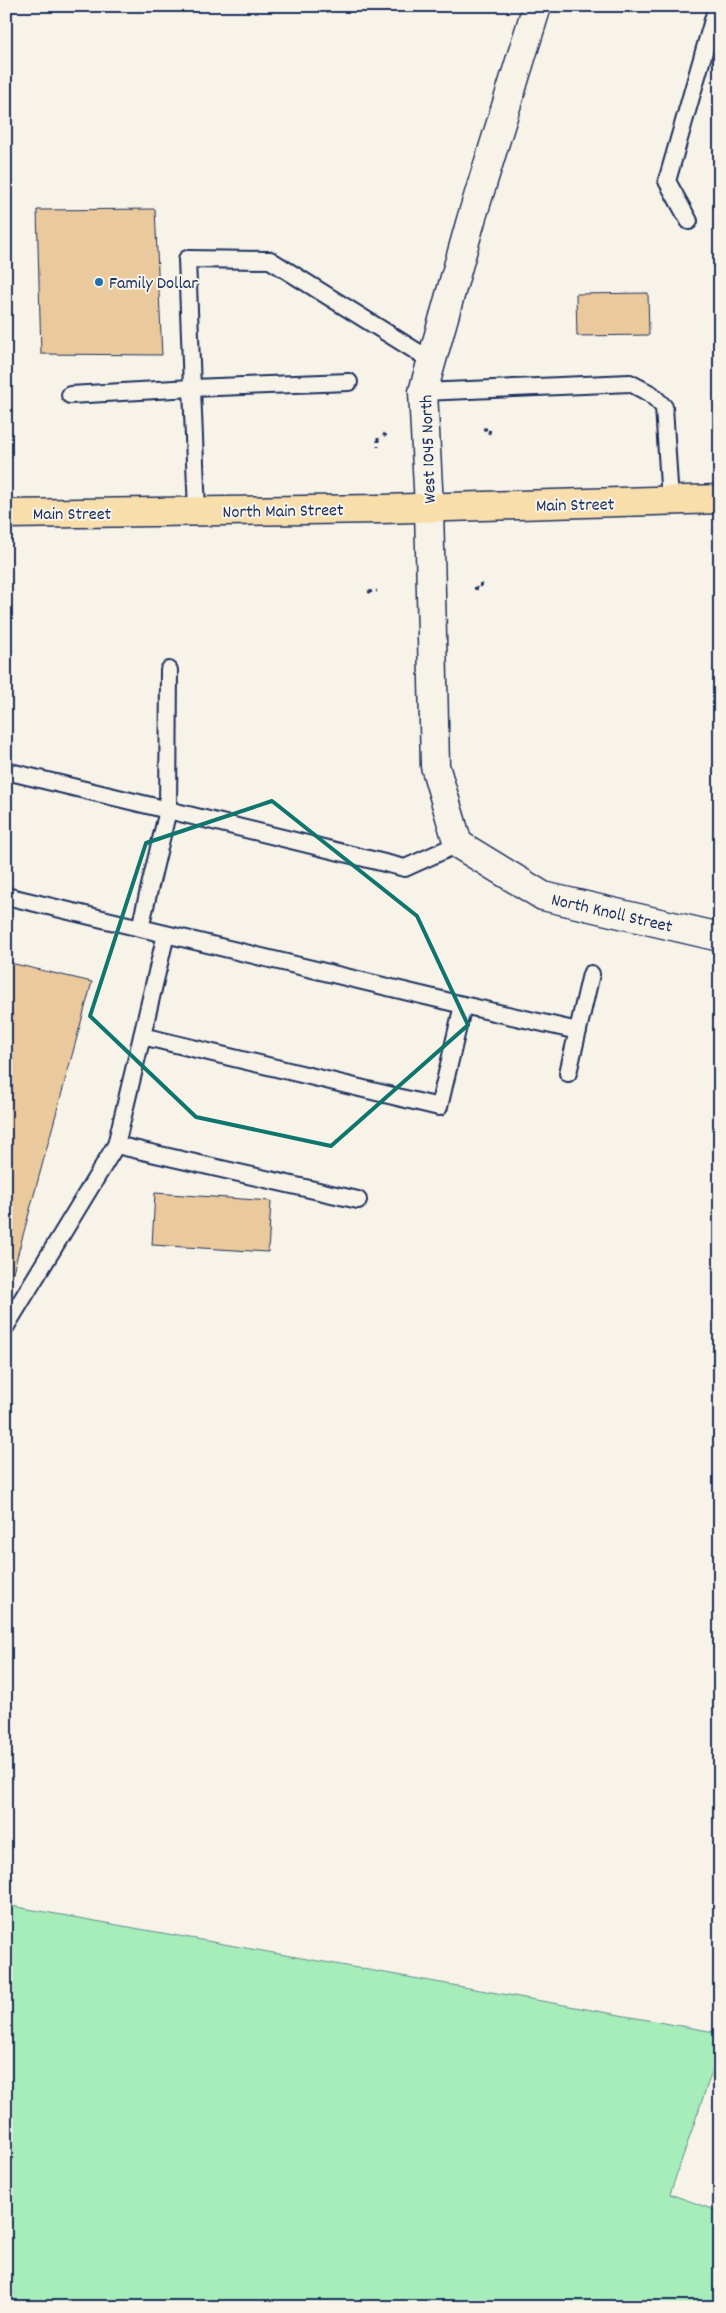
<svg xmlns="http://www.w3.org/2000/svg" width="726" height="2313" viewBox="0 0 726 2313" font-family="Dekko,sans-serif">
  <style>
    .green { fill: #a6edba; stroke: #608e8c }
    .building { fill: #eac99c; stroke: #1b2f5e }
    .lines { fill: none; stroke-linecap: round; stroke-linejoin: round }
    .lane-casing { stroke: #1b2f5e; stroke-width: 20 }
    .street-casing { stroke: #1b2f5e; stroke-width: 31 }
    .secondary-casing { stroke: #1b2f5e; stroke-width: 31 }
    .primary-casing { stroke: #1b2f5e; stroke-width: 31 }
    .path { stroke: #1b2f5e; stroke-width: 3; stroke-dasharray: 4 4; stroke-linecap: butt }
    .lane { stroke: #f7f3e8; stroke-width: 16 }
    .street { stroke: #f7f3e8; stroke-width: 28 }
    .secondary { stroke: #f7f3e8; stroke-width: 28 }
    .primary { stroke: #f8deab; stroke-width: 28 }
    .marked { fill: none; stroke: #0f766e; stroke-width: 4; stroke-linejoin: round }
    .poi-dot { fill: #1f6fb2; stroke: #f7f3e8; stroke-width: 2 }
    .labels { text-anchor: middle; stroke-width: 4; stroke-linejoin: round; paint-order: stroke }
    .poi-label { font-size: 18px; fill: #1b2f5e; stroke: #f7f3e8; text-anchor: start }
    .street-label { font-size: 18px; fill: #1b2f5e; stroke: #f7f3e8 }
  </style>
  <rect width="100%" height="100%" fill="#f7f3e8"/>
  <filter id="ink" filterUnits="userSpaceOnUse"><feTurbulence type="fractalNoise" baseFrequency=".02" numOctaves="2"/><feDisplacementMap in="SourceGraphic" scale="10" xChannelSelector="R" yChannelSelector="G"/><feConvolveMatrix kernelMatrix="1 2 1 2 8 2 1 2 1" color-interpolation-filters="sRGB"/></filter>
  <g filter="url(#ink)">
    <path class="green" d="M6 1905 720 2033V2048L670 2194 720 2212V2307H6Z"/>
    <g class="building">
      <path d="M155 209 162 355 41 354 37 210Z"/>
      <path d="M648 293 649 335 577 336 576 294Z"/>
      <path d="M6 962 92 982 7 1294H6Z"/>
      <path d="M155 1193 271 1201 268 1252 152 1245Z"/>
      <path d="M6 1353 11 1354 6 1375Z"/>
    </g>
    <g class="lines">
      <defs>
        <g id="lane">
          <path d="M689 221 667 181 717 6"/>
          <path d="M423 392 630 383 651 394 664 407 670 501"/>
          <path d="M70 395 192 388 187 259 270 260 432 361"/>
          <path d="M197 512 192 388 349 382"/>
          <path d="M169 670 168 810 405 868 458 844"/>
          <path d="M6 771 168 810 140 928"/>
          <path d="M6 896 463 1005 439 1107 142 1036 166 934"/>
          <path d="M463 1005 578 1031"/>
          <path d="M568 1073 591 974"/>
          <path d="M116 1145 358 1200"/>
          <path d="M6 1326 116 1145 142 1036"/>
        </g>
        <path id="street" d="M429 507 435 766 458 844 543 896 720 937"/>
        <path id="secondary" d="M429 507 423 392 471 220 537 6"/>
        <path id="primary" d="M6 514 382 509 720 499"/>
      </defs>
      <use href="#lane" class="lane-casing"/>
      <use href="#street" class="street-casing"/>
      <use href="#secondary" class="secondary-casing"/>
      <use href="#primary" class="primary-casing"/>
      <g class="path">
        <path d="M483 429H490L488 437"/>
        <path d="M383 434 388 437"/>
        <path d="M378 438V447"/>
        <path d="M474 588 480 589 481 581"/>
        <path d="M368 592 377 591"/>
      </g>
      <use href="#lane" class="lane"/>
      <use href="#street" class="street"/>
      <use href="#secondary" class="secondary"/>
      <use href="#primary" class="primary"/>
    </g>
  </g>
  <path class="marked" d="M272 801 417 916 468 1025 331 1146 196 1117 90 1016 146 843Z"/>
  <circle class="poi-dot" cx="99" cy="282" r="5"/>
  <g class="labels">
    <g class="poi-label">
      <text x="109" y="288">Family Dollar</text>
    </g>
    <g class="street-label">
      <text transform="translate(427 449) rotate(-92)" y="6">West 1045 North</text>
      <text transform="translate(575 504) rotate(-1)" y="6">Main Street</text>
      <text transform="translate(283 510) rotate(-1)" y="6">North Main Street</text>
      <text x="72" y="519">Main Street</text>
      <text transform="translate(612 912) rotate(13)" y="6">North Knoll Street</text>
    </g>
  </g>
  <rect width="726" height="2313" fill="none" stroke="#f7f3e8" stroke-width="25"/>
  <rect x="12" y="12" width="701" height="2288" fill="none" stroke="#1b2f5e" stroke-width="2" filter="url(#ink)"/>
</svg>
